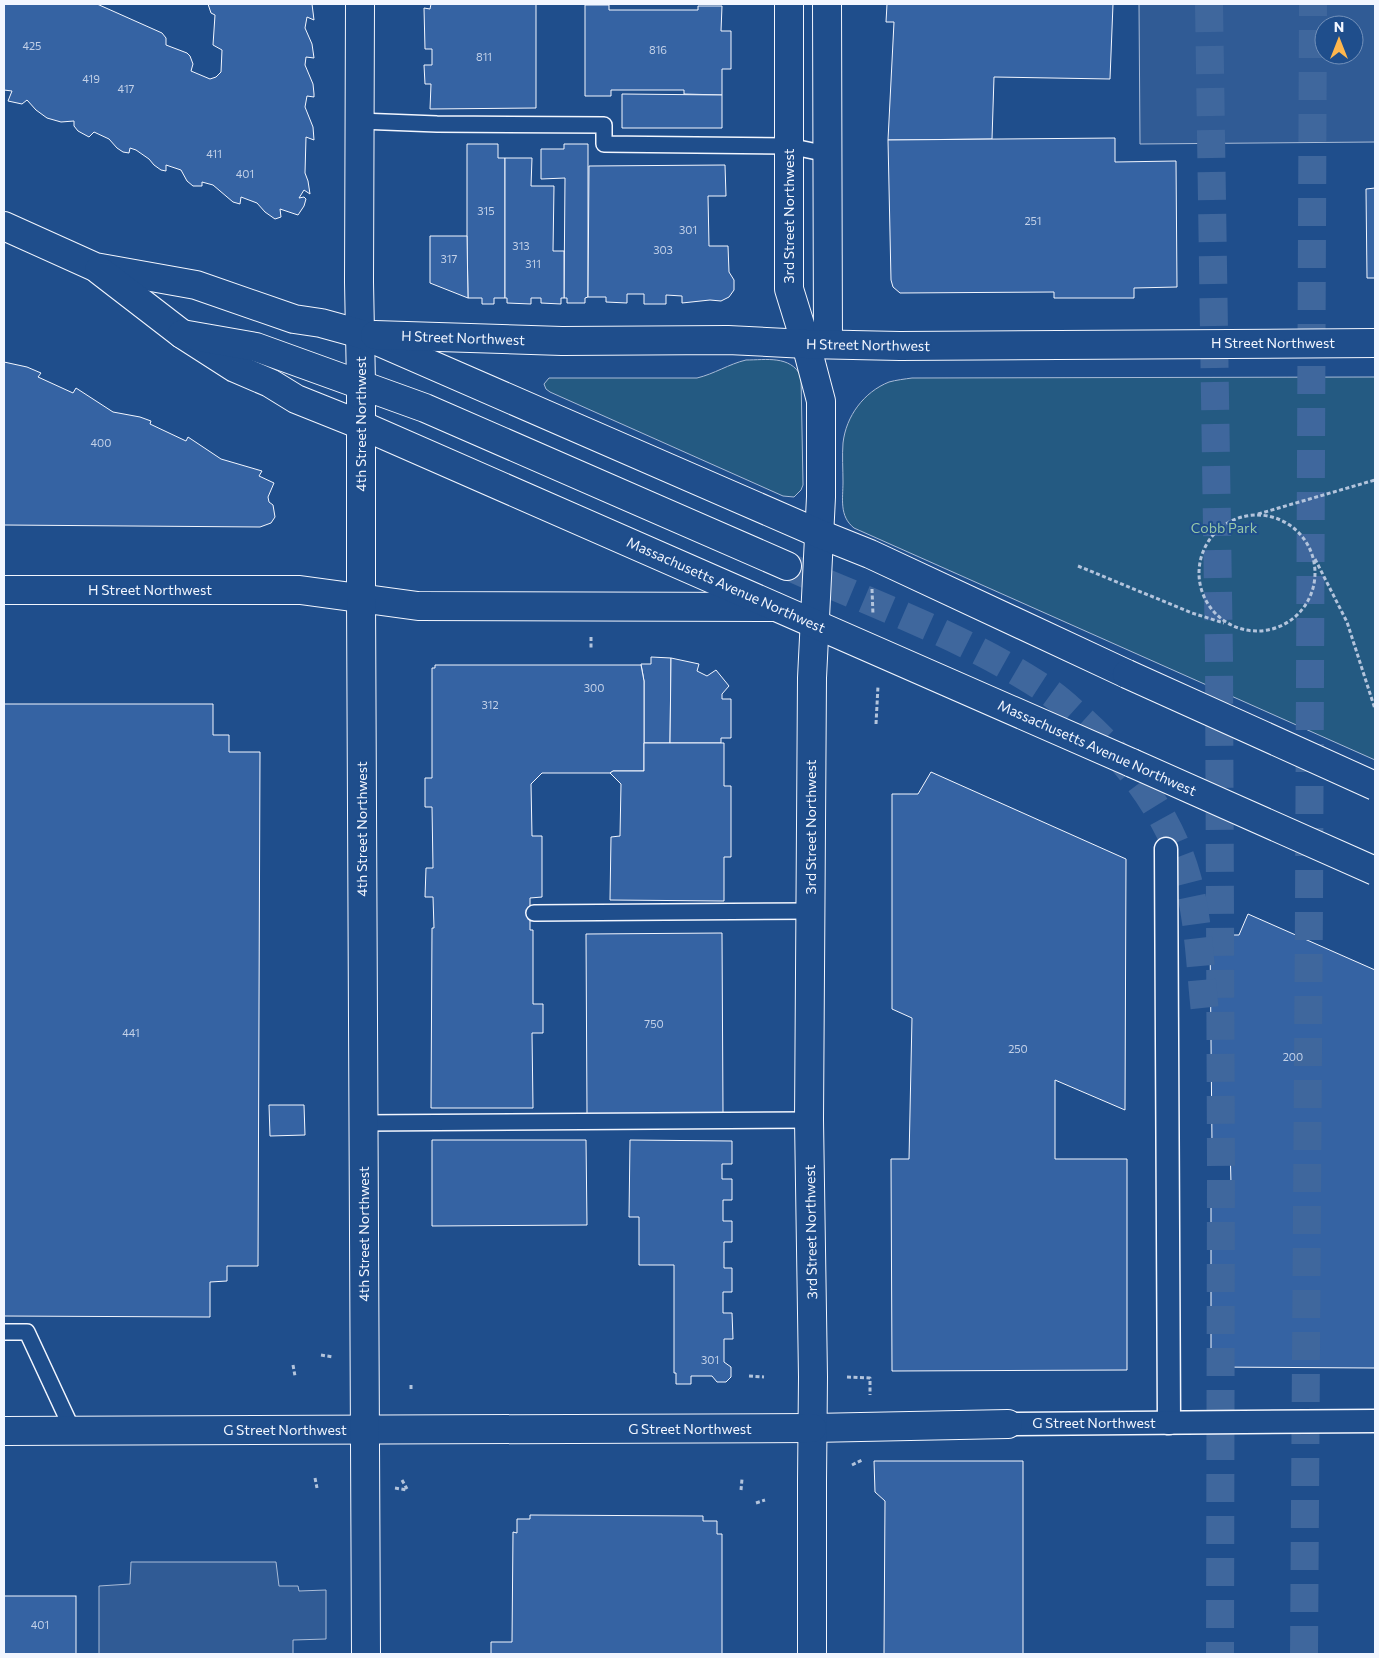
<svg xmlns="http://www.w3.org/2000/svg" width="1379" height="1658" viewBox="0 0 1379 1658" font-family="Commissioner,sans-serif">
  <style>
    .green { fill: #245a82; stroke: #a8bbd7 }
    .parking { fill: #305b95; stroke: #a8bbd7; fill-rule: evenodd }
    .building { fill: #3563a3; stroke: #f2f6ff }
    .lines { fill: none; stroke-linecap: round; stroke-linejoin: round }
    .motorway-tunnel { stroke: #3f679d; stroke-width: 28; stroke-dasharray: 28 14; stroke-linecap: butt }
    .service-casing { stroke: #f2f6ff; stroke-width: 18 }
    .pedestrian-casing { stroke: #f2f6ff; stroke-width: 25 }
    .minor-casing { stroke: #f2f6ff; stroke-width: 30 }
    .tertiary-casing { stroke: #f2f6ff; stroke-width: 30 }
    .secondary-casing { stroke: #f2f6ff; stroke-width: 30 }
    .primary-casing { stroke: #f2f6ff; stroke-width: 30 }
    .motorway-casing { stroke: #f2f6ff; stroke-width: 30 }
    .path { stroke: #b3c4dc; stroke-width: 3; stroke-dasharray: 4 2.5; stroke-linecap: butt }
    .service { stroke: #1f4e8c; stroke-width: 15 }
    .pedestrian { stroke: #1f4e8c; stroke-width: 22 }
    .minor { stroke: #1f4e8c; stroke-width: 28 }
    .tertiary { stroke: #1f4e8c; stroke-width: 28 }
    .secondary { stroke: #1f4e8c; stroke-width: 28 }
    .primary { stroke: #1f4e8c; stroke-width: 28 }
    .motorway { stroke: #1f4e8c; stroke-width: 28 }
    .primary-bridge-casing { stroke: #f2f6ff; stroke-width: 30; stroke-linecap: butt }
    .primary-bridge { stroke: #1f4e8c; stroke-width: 28 }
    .labels { text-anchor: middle; stroke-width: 4; stroke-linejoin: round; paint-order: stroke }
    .number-label { font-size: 11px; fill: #c3d1e8 }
    .street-label { font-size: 14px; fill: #f2f6ff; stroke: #1f4e8c }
    .park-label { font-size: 14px; fill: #97c8a6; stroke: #1f4e8c }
  </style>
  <rect width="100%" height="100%" fill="#1f4e8c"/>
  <g class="green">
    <path d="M746 360C766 360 790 355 801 376L803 485 801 490 794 497 783 496 550 392 546 389 544 384 549 378H697C714 374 729 364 746 360Z"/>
    <path d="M1375 377V760L854 528C839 516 843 499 843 482 843 469 842 456 843 443 846 416 864 392 889 382 896 380 905 379 912 378Z"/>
  </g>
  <g class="parking">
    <path d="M1139 4H1375V142L1140 144ZM1324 25H1354V55H1324Z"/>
    <path d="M131 1562H276L279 1586H298L299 1591 326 1590V1639L293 1640V1654H99V1586L130 1584Z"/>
  </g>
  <g class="building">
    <path d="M4 4H97L162 33 166 38V45L187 53 190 56 193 64 191 71 210 79 216 77 221 72 222 50 213 45 215 15 211 13 208 4H312L314 20 307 17 305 28 312 44 314 58 306 57 305 65 313 84 314 94V97L307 96 305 107 313 127 314 140 306 137 305 173 308 181 310 194 304 190 299 198 304 197 306 199 304 206 298 215 280 209 281 217 275 219 265 212 257 203 241 197 240 204 233 202 213 185 202 182V186H193L187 181 181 170 166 165V171L161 170 154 165 149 159 136 150 130 148 129 153 123 152 117 148 109 139 94 132 89 137 78 131 74 126V121L61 122 47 118 36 110 27 100 22 104 8 101 12 91 4 90Z"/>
    <path d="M431 4H536V108L430 109 431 84H425L424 65H432V49H425L424 8 430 9Z"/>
    <path d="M887 4H1113L1110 79 994 77 992 139 888 140 894 22H886Z"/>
    <path d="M585 5H609V10H698V6H722L721 31H731V69H722V95L684 94V90H611V96H585Z"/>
    <path d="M622 94 722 95V128H622Z"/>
    <path d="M1115 138V162L1176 161 1177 287 1134 288V298H1054V292L900 293 893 287 891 280 888 140Z"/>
    <path d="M467 144H498V158H505V298H494V304H482V298H468L467 236Z"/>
    <path d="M564 144H588V297L585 298V303H567V298H564L565 178 541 179V149H564Z"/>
    <path d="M505 158H532L531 186H554L553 251H564V298H561V304L541 303V298H531V304L507 303V298H505Z"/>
    <path d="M725 165 726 196H708L709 246H728L729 272 734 280V290L729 297 721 301 710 300 682 303V296L666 295V304H644V294H627V303L606 302V297H588L589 166Z"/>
    <path d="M1375 188V278H1367L1366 189Z"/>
    <path d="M430 236H467L468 298 430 283Z"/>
    <path d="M4 362 27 367 41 373 38 377 73 393 76 388 113 412 140 417 151 421 150 424 186 441 188 437 221 459 262 471 259 476 274 483 268 497 269 502 273 505 275 517 271 523 260 527 4 525Z"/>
    <path d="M651 657 671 658 670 743H644V681L641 664H651Z"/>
    <path d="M671 658 699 664 697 671 707 676 716 670 729 686 722 694V699H731V738H721V743H670Z"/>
    <path d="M435 665H641L644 681V771H613L610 773H542L531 784 532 836H542V897L530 898V930H533V1004H543V1033H532L533 1108H431L432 928H434L433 897H425L426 868H433L432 807H425V778H432V668H435Z"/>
    <path d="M4 704H213V735H229V752H260L258 1266H227V1281L210 1282V1317L4 1316Z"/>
    <path d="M644 743H724V786H731V857H724V901L610 900 611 837 620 836 621 784 610 773 613 771H644Z"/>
    <path d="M931 772 1126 859 1125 1110 1055 1080V1159H1127V1370L892 1371 891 1159H909L912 1018 892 1009V794H918Z"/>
    <path d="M1248 914 1375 970V1368L1211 1367V1184H1231L1230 1144H1212L1210 935H1239Z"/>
    <path d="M722 933 723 1114 587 1115 586 934Z"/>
    <path d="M269 1105H304L305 1135 270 1136Z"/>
    <path d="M432 1140H586L587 1225 432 1226Z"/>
    <path d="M630 1140 732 1141V1164H722V1179H732V1200H723V1221H732V1242H724V1268H732V1292H723V1313H732L733 1339H724V1362L731 1367V1377L726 1382H717L712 1376H691V1384H676V1373H674V1265H639V1217H629Z"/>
    <path d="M874 1461H1023V1654H884L885 1501 875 1492Z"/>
    <path d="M530 1515 703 1516V1521H717V1534H722V1654H491V1642H512L513 1532 517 1533V1519H530Z"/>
    <rect x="4" y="1596" width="72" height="58"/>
  </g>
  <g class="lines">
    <g class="motorway-tunnel">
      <path d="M1209 4 1219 658 1221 1167 1220 1654"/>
      <path d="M787 566C873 604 968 638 1046 690 1058 698 1070 709 1081 719 1129 762 1169 814 1187 877 1199 920 1200 967 1205 1012"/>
      <path d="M1304 1654 1309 905 1313 4"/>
    </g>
    <defs>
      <g id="service">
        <path d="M359 121 437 124 604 125V144L789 146 827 154"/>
        <path d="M534 913 811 911"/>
        <path d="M363 1123 809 1120"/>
        <path d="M4 1332H27L73 1431"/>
      </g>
      <g id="pedestrian">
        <path d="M1166 849 1169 1423"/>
        <path d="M1008 1424 1375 1421"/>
      </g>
      <path id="minor" d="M812 1428 1008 1424"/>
      <g id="tertiary">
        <path d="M789 4V289L806 344 821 401V497L812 678 809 1120 813 1377 812 1481V1654"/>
        <path d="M827 4 828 344"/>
        <path d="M4 1431 812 1428"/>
      </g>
      <path id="secondary" d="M4 590H300L418 606 775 607"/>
      <g id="primary">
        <path d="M360 4 359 282 361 384V598L366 1654"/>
        <path d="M4 226 95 267 196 285 294 319 321 323 361 334 820 534 870 554 1127 674"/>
        <path d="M99 270 182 334 235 368 270 383 296 399 361 425 1132 763"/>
        <path d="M375 335 562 341 728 340 806 344 900 346 1375 343"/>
      </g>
      <path id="motorway" d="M182 334 256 347 425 408 787 566"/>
    </defs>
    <use href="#service" class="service-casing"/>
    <use href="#pedestrian" class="pedestrian-casing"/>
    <use href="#minor" class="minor-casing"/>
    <use href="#tertiary" class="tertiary-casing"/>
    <use href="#secondary" class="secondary-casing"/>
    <use href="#primary" class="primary-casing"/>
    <use href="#motorway" class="motorway-casing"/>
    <g class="path">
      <path d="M1258 514 1375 480"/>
      <circle cx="1257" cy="573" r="58"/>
      <path d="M1315 559 1347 622 1375 709"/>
      <path d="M1078 566 1192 613 1224 623"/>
      <path d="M872 589 873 615"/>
      <path d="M591 637V648"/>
      <path d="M876 724 878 686"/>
      <path d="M321 1355 333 1357"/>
      <path d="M293 1365 295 1376"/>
      <path d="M749 1376 764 1377"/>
      <path d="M847 1377 870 1378V1395"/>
      <path d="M411 1389V1384"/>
      <path d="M852 1465 862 1460"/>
      <path d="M315 1478 317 1488"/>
      <path d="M402 1480 407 1489"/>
      <path d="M395 1488 407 1490"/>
      <path d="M741 1490 742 1479"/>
      <path d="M756 1503 765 1500"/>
    </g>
    <use href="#service" class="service"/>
    <use href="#pedestrian" class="pedestrian"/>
    <use href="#minor" class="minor"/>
    <use href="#tertiary" class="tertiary"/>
    <use href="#secondary" class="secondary"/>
    <use href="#primary" class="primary"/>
    <use href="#motorway" class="motorway"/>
    <defs>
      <g id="primary-bridge">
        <path d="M1127 674 1375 786"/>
        <path d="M1132 763 1375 871"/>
      </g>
    </defs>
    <use href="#primary-bridge" class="primary-bridge-casing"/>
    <use href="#primary-bridge" class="primary-bridge"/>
  </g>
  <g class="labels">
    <g class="number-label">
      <text x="32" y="50">425</text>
      <text x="658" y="54">816</text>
      <text x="484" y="61">811</text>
      <text x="91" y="83">419</text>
      <text x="126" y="93">417</text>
      <text x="214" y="158">411</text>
      <text x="245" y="178">401</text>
      <text x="486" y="215">315</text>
      <text x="1033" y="225">251</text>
      <text x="688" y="234">301</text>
      <text x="521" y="250">313</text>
      <text x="663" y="254">303</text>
      <text x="449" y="263">317</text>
      <text x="533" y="268">311</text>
      <text x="101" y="447">400</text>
      <text x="594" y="692">300</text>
      <text x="490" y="709">312</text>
      <text x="654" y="1028">750</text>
      <text x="131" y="1037">441</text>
      <text x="1018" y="1053">250</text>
      <text x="1293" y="1061">200</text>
      <text x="710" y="1364">301</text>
      <text x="40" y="1629">401</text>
    </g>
    <g class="street-label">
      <text transform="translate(789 216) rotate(-90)" y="5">3rd Street Northwest</text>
      <text transform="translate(463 338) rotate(2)" y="5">H Street Northwest</text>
      <text x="1273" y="348">H Street Northwest</text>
      <text transform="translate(868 345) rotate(1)" y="5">H Street Northwest</text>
      <text transform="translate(361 424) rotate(-90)" y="5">4th Street Northwest</text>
      <text transform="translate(726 585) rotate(24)" y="5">Massachusetts Avenue Northwest</text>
      <text x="150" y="595">H Street Northwest</text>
      <text transform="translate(1097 748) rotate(24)" y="5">Massachusetts Avenue Northwest</text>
      <text transform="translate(811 827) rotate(-90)" y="5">3rd Street Northwest</text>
      <text transform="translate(362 829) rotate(-90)" y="5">4th Street Northwest</text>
      <text transform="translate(811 1232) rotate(-91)" y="5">3rd Street Northwest</text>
      <text transform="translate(364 1234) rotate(-90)" y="5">4th Street Northwest</text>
      <text x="1094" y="1428">G Street Northwest</text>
      <text x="690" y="1434">G Street Northwest</text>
      <text x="285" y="1435">G Street Northwest</text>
    </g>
    <g class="park-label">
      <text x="1224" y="533">Cobb Park</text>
    </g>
  </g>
  <rect width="1379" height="1658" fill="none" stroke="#f2f6ff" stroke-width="10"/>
  <g transform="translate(1339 40)"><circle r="24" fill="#1f4e8c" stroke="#7391ba"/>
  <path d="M0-4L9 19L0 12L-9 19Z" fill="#ffb74d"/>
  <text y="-8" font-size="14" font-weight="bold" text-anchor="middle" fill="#f2f6ff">N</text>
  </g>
</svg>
